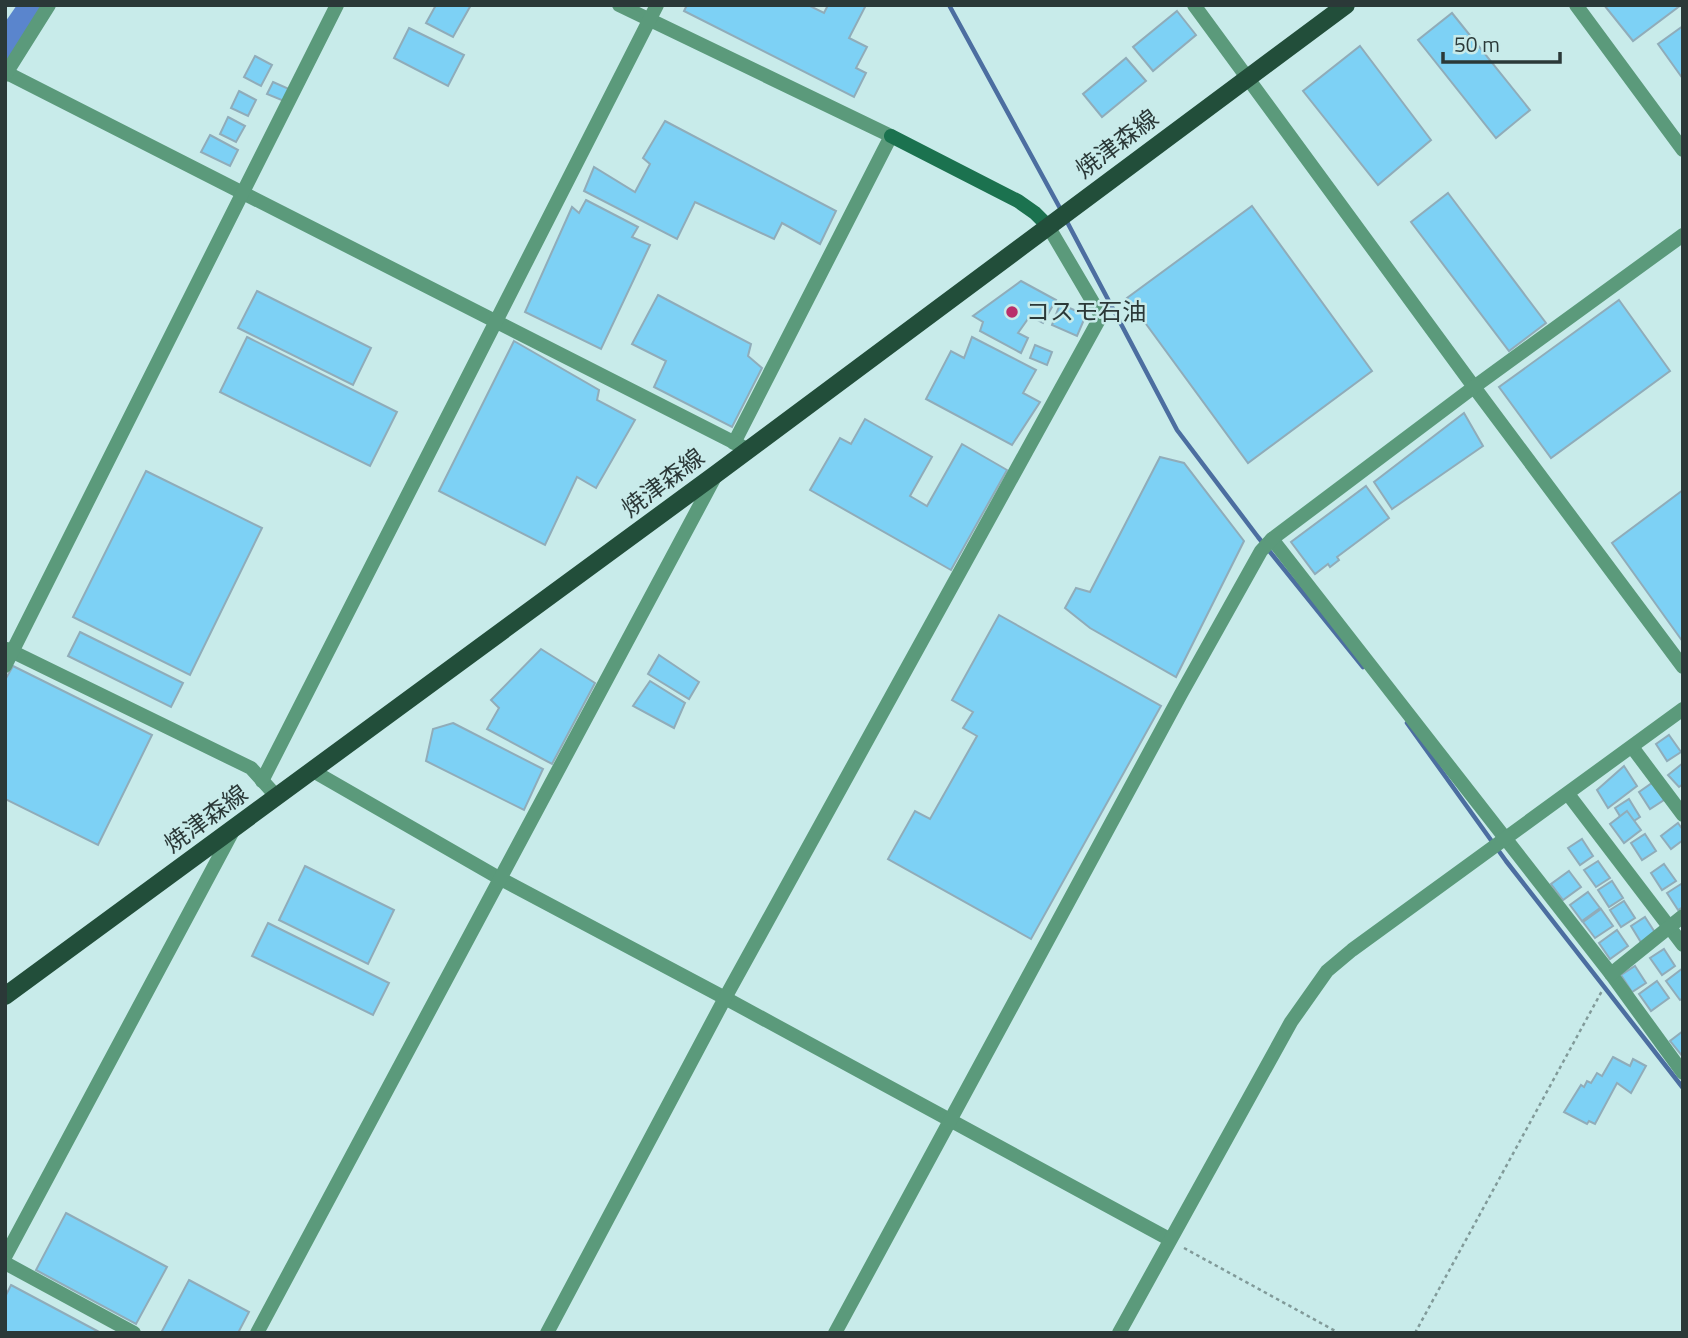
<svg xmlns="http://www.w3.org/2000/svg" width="1688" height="1338" viewBox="0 0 1688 1338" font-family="'Titillium Web','Noto Sans JP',sans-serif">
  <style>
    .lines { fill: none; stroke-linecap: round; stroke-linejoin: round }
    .stream { stroke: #4c6ea0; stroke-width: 4.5 }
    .river { stroke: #5a85cd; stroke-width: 28 }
    .building { fill: #7dd1f5; stroke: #90acb9; stroke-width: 2 }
    .path { stroke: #819a99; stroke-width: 2.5; stroke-dasharray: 3.5 3.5; stroke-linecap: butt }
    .street { stroke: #5b9a7b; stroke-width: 14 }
    .secondary { stroke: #1b724f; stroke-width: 14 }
    .primary { stroke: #224e3a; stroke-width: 18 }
    .poi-dot { fill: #b92f6a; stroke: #c8ebea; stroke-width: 2.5 }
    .labels { text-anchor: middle; stroke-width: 5; stroke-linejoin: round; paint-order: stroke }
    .street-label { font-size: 24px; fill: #2b3938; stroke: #c8ebea }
    .poi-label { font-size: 24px; fill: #2b3938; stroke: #c8ebea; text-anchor: start }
  </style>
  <rect width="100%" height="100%" fill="#c8ebea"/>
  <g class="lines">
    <g class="stream">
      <path d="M949 5 1061 210"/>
      <path d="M1065 218 1177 430 1258 537 1363 667"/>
      <path d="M1407 723 1506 861 1683 1088"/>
    </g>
    <path class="river" d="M5 47 34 5"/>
  </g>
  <g class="building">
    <path d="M436 5H471L453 37 426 23Z"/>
    <path d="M687 5H808L824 13 828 5H866L849 38 867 47 856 68 866 73 854 97 684 11Z"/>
    <path d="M1604 5H1681L1633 41Z"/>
    <path d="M1177 11 1196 35 1153 71 1133 47Z"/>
    <path d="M1452 13 1530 110 1496 138 1418 40Z"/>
    <path d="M1683 26V79L1658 44Z"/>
    <path d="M409 28 464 55 448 86 394 58Z"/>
    <path d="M1360 46 1431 140 1378 185 1303 91Z"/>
    <path d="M255 56 272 65 261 86 244 77Z"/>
    <path d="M1126 58 1146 81 1102 117 1083 94Z"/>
    <path d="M273 82 289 89 284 101 267 94Z"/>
    <path d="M239 91 256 100 248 116 231 108Z"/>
    <path d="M228 117 245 126 236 142 220 134Z"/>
    <path d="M665 121 836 211 820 244 782 223 774 239 695 202 677 239 584 191 594 167 635 192 650 164 643 158Z"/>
    <path d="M210 135 238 150 230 166 201 152Z"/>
    <path d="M1448 193 1546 323 1509 351 1411 222Z"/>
    <path d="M586 200 638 227 632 237 650 245 601 349 525 312 572 207 579 213Z"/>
    <path d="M1252 206 1372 371 1248 463 1127 298Z"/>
    <path d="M1021 281 1056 300 1043 323 1030 316 1018 333 1028 338 1021 353 980 331 983 322 973 316Z"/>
    <path d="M257 291 371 348 353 385 238 328Z"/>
    <path d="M658 295 751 344 748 356 762 368 732 427 654 387 666 361 632 344Z"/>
    <path d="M1619 300 1670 371 1551 458 1499 387Z"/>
    <path d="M1060 304 1086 315 1077 336 1052 325Z"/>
    <path d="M247 337 397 412 370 466 220 392Z"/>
    <path d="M972 337 1036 370 1023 393 1040 402 1012 445 926 399 951 351 964 358Z"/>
    <path d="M514 341 599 390 597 400 635 420 596 488 577 477 545 545 439 491Z"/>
    <path d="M1035 345 1052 352 1047 365 1030 358Z"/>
    <path d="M1464 413 1483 446 1392 509 1374 482Z"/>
    <path d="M865 419 932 457 910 496 927 506 962 444 1007 470 951 570 810 490 840 438 851 444Z"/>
    <path d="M1160 457 1184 463 1244 541 1176 677 1090 628 1065 608 1076 588 1090 592Z"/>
    <path d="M146 471 262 528 190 675 73 617Z"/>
    <path d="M1366 486 1389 518 1337 557 1339 560 1330 567 1328 564 1315 574 1291 542Z"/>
    <path d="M1683 490V642L1612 543Z"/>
    <path d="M999 615 1161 706 1031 939 888 859 915 811 930 819 977 736 963 728 973 712 952 700Z"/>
    <path d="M80 632 183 683 171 707 68 656Z"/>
    <path d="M541 649 595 683 552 764 487 729 499 708 491 700Z"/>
    <path d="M659 655 699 682 689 699 648 674Z"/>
    <path d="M13 666 152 735 98 845 5 799V680Z"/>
    <path d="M650 681 685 703 674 728 633 706Z"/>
    <path d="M453 723 543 769 524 810 426 761 433 729Z"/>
    <path d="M1669 735 1681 752 1667 761 1656 744Z"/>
    <path d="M1683 763V784L1679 787 1668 775Z"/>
    <path d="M1624 766 1637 786 1608 808 1597 790Z"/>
    <path d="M1652 783 1664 800 1650 809 1639 792Z"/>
    <path d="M1629 799 1640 817 1626 826 1615 808Z"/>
    <path d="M1627 811 1641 830 1624 843 1610 824Z"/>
    <path d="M1678 823 1683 830V840L1671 849 1661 836Z"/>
    <path d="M1645 834 1656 851 1642 860 1631 843Z"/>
    <path d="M1582 839 1593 856 1580 865 1568 848Z"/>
    <path d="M1598 861 1610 878 1596 887 1584 870Z"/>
    <path d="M1664 864 1676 881 1662 890 1651 873Z"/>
    <path d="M305 866 394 910 368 964 279 920Z"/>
    <path d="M1569 871 1581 887 1563 900 1551 884Z"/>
    <path d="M1612 881 1623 898 1609 907 1598 890Z"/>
    <path d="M1681 884 1683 887V907L1678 910 1667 893Z"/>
    <path d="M1588 892 1600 908 1582 921 1570 905Z"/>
    <path d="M1624 901 1635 918 1621 927 1610 910Z"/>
    <path d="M1601 909 1613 926 1595 938 1583 922Z"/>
    <path d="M1645 917 1656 934 1642 944 1631 926Z"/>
    <path d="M268 923 389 983 373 1015 252 956Z"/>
    <path d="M1617 930 1628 946 1610 959 1599 943Z"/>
    <path d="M1664 949 1675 966 1662 975 1650 958Z"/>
    <path d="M1635 966 1646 983 1632 992 1621 975Z"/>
    <path d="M1683 968V998L1680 1000 1666 981Z"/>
    <path d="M1657 981 1669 998 1651 1011 1639 994Z"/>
    <path d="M1683 1031V1057L1670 1041Z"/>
    <path d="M1613 1057 1630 1066 1633 1059 1646 1066 1631 1093 1617 1083 1595 1124 1589 1121 1587 1124 1564 1112 1581 1085 1584 1087 1587 1081 1591 1083 1597 1073 1602 1076Z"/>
    <path d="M66 1213 167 1267 136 1324 36 1270Z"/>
    <path d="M189 1280 249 1312 238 1333H161Z"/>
    <path d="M11 1285 101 1333H5V1297Z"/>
  </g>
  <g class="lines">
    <g class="path">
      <path d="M1184 1248 1339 1333"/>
      <path d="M1415 1333 1603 989"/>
    </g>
    <g class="street">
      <path d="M619 5 891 136 734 443"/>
      <path d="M1194 5 1474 387 1683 667"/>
      <path d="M1576 5 1683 150"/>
      <path d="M5 72 747 449"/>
      <path d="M5 75 49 5"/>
      <path d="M1272 539 1611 974 1683 1073"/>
      <path d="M7 649 251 768 277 797"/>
      <path d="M5 666 337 5"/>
      <path d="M1632 747 1683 815"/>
      <path d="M313 771 499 878 725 998 1169 1239"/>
      <path d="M262 781 657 5"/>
      <path d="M1568 794 1683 945"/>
      <path d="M1611 974 1683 916"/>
      <path d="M5 1257 234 829"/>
      <path d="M5 1263 134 1333"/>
      <path d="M257 1333 716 475"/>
      <path d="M547 1333 725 998 1101 316 1048 226"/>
      <path d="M835 1333 1181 694 1261 551 1272 539 1474 387 1683 235"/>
      <path d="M1119 1333 1291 1022 1327 971 1352 950 1683 709"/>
    </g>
    <path class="secondary" d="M891 136 1018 201 1035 213 1048 226"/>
    <path class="primary" d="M5 996 716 474 1346 5"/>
  </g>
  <circle class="poi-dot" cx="1012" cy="312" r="7"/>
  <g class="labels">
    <g class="street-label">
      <text transform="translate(1117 144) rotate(-37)" y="8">焼津森線</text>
      <text transform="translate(663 483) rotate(-37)" y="8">焼津森線</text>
      <text transform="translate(206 819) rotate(-36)" y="8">焼津森線</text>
    </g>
    <g class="poi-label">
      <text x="1026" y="320">コスモ石油</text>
    </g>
  </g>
  <rect width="1688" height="1338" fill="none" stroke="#2b3938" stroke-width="14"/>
  <path d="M1443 52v10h117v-10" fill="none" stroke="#2b3938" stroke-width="3.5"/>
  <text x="1454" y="52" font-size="21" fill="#2b3938" stroke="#c8ebea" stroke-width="5" paint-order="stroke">50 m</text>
</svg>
